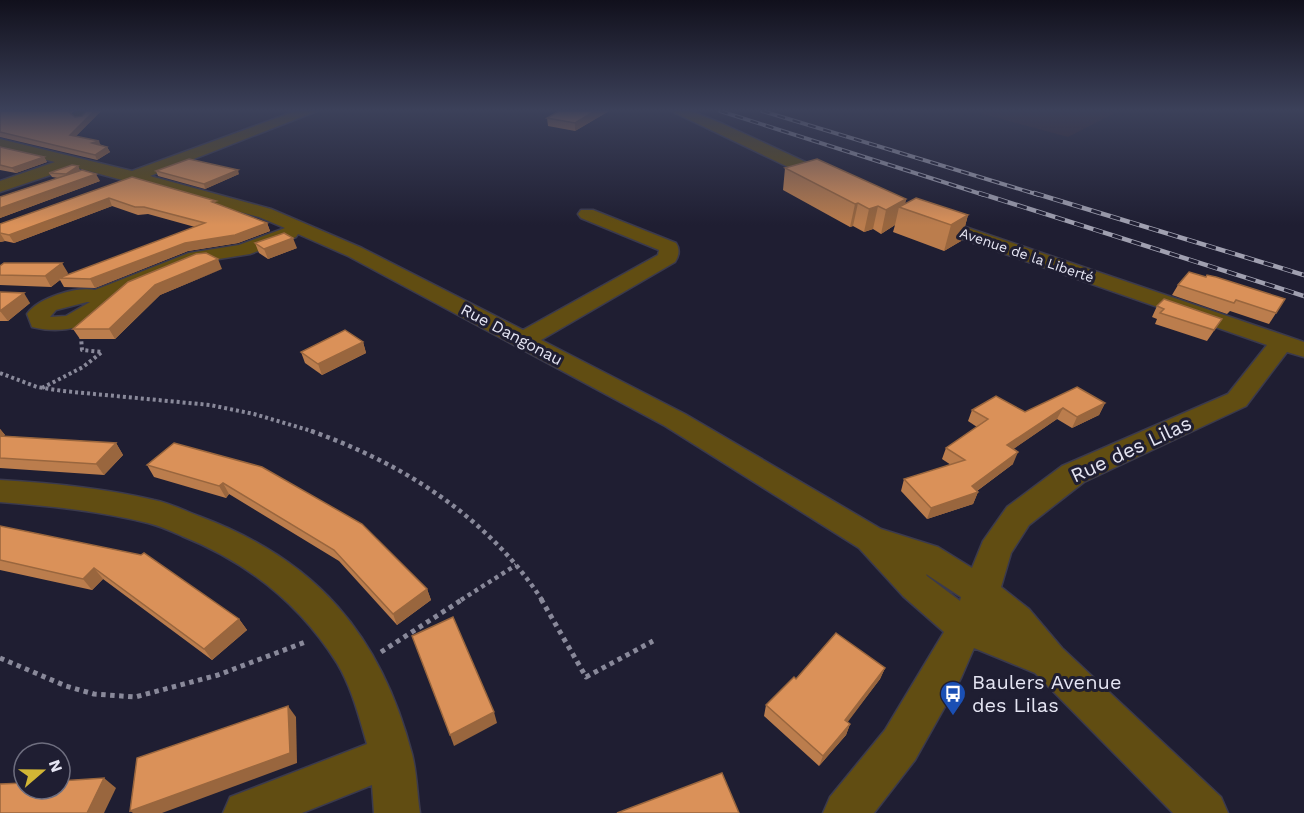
<svg xmlns="http://www.w3.org/2000/svg" width="1304" height="813" viewBox="0 0 1304 813" font-family="'Work Sans',sans-serif">
  <style>
    .industrial { fill: #31222e }
    .lines { fill: none; stroke-linecap: round; stroke-linejoin: round }
    .minor-casing { stroke: #3b3a4d; stroke-width: 3 }
    .path-far2 { stroke: #89899a; stroke-width: 4; stroke-dasharray: 3 3; stroke-linecap: butt }
    .path-far1 { stroke: #89899a; stroke-width: 4.5; stroke-dasharray: 4 4; stroke-linecap: butt }
    .path { stroke: #89899a; stroke-width: 5; stroke-dasharray: 4.5 4.5; stroke-linecap: butt }
    .minor { fill: #614d12; fill-rule: evenodd }
    .rail-far1-casing { stroke: #a0a0b0; stroke-width: 4 }
    .rail-casing { stroke: #a0a0b0; stroke-width: 4.5 }
    .rail-far1 { stroke: #1f1e32; stroke-width: 2; stroke-dasharray: 8; stroke-linecap: butt }
    .rail { stroke: #1f1e32; stroke-width: 3; stroke-dasharray: 10; stroke-linecap: butt }
    .wall { fill: #bb7d4d }
    .shaded-wall { fill: #99663e }
    .building { fill: #da9159; stroke: #99663e; stroke-width: 1.5 }
    .labels { text-anchor: middle; stroke-width: 6; stroke-linejoin: round; paint-order: stroke }
    .far-street-label { font-size: 14px; fill: #e5e5f3; stroke: #1f1e32 }
    .street-label { font-size: 16px; fill: #e5e5f3; stroke: #1f1e32 }
    .near-street-label { font-size: 20px; fill: #e5e5f3; stroke: #1f1e32 }
    .near-poi-label { font-size: 20px; fill: #e5e5f3; stroke: #1f1e32; text-anchor: start }
  </style>
  <rect width="100%" height="100%" fill="#1f1e32"/>
  <path class="industrial" d="M972 111H1119L1068 137Z"/>
  <g class="lines">
    <defs>
      <g id="minor">
        <path d="M76 111H91L84 119 79 120 72 116Z"/>
        <path d="M296 111H317L150 176 271 209 362 248 523 330 658 255 659 250 581 218 578 214 581 210H593L676 243C680 249 679 256 675 262L541 340 685 414 881 529 938 547 972 568 983 541 1007 507 1062 466 1228 394 1267 345 922 225 920 221 922 217H936L1304 342V357L1287 352 1246 406 1084 482 1029 525 1011 553 1001 587 1029 609 1062 648 1221 797 1228 813H1173L1035 673 974 648 961 678 915 760 874 813H823L830 797 885 730 944 632 903 596 859 548 665 426 348 256 298 234 296 237 250 254 200 262 111 299 113 303C95 329 60 334 32 327L27 314C38 298 76 286 95 290L189 253 239 245 285 228 259 217 74 167 0 192V181L55 162 0 149V139L132 171ZM87 302H90L66 316 50 317 56 310ZM926 574 961 597 960 601 927 576Z"/>
        <path d="M671 111H691L723 124 836 176 838 180 836 184H824Z"/>
        <path d="M0 480C52 483 103 488 154 500 170 503 185 511 201 517 316 560 381 635 412 754 417 773 417 794 420 813H374L372 785 302 813H223L230 797 367 744C359 717 352 688 337 663 300 604 247 562 182 536 171 531 160 526 148 523 100 511 50 506 0 502Z"/>
      </g>
    </defs>
    <use href="#minor" class="minor-casing"/>
    <g class="path-far2">
      <path d="M0 373 37 387 63 391 210 405 254 414 315 432"/>
      <path d="M42 388 83 367 102 352 82 350 81 337"/>
    </g>
    <g class="path-far1">
      <path d="M311 431C402 463 488 517 542 600"/>
      <path d="M461 600 516 565"/>
    </g>
    <g class="path">
      <path d="M541 599 586 677 653 641"/>
      <path d="M381 652 463 599"/>
      <path d="M0 658 66 686 94 694 135 697 218 675 308 641"/>
    </g>
    <use href="#minor" class="minor"/>
    <defs>
      <g id="rail-far1">
        <path d="M720 111 984 195"/>
        <path d="M762 111 1039 195"/>
      </g>
      <g id="rail">
        <path d="M979 193 1304 296"/>
        <path d="M1034 193 1304 275"/>
      </g>
    </defs>
    <use href="#rail-far1" class="rail-far1-casing"/>
    <use href="#rail" class="rail-casing"/>
    <use href="#rail-far1" class="rail-far1"/>
    <use href="#rail" class="rail"/>
  </g>
  <g class="wall">
    <path d="M0 111H74L71 114 75 117 82 116 86 111H101L76 136 107 147 110 152 97 160 0 137Z"/>
    <path d="M609 111 575 131 548 126 547 118Z"/>
    <path d="M0 147 44 157 47 162 16 173 0 170Z"/>
    <path d="M78 166 80 171 100 181 0 218V197L58 178 52 177 49 173Z"/>
    <path d="M785 168 906 199 905 204 968 215 961 241 944 251 893 232 895 225 881 234 873 229 864 232 853 226 850 227 783 190Z"/>
    <path d="M156 171 239 174 205 189 158 176Z"/>
    <path d="M132 177 218 205 267 223 270 231 238 243 188 251 95 288 64 287 60 280 51 287 0 285V266L68 273 65 276 195 227 148 214 138 215 112 206 14 243 5 241 0 242V233Z"/>
    <path d="M255 243 297 248 268 259 259 253Z"/>
    <path d="M222 269 160 295 115 339H80L73 329Z"/>
    <path d="M1207 275 1285 299 1269 324 1230 311 1227 314 1172 295 1178 285 1206 277Z"/>
    <path d="M0 292 30 303 8 321H0Z"/>
    <path d="M1157 306 1222 319 1207 341 1155 324 1157 319 1152 317Z"/>
    <path d="M363 342 366 353 322 375 305 363 301 352Z"/>
    <path d="M1105 403 1099 415 1072 428 1057 419 1013 449V464L977 491 978 492 973 504 927 519 901 491 904 479 951 465 942 459 946 448 977 427 968 421 972 410 1025 412Z"/>
    <path d="M0 429 5 435 3 436 116 443 123 455 104 475 0 468Z"/>
    <path d="M174 443 427 589 431 600 397 625 339 561 229 494 226 498 154 477 147 465Z"/>
    <path d="M0 526 239 619 247 630 212 660 103 579 92 590 0 570Z"/>
    <path d="M885 668 880 679 847 722 850 724 846 735 819 766 764 716 766 705 796 679Z"/>
  </g>
  <g class="shaded-wall">
    <path d="M94 111H101L72 140 70 135Z"/>
    <path d="M595 111H609L575 131V123Z"/>
    <path d="M99 141 101 146 92 143Z"/>
    <path d="M107 147 110 152 97 160 95 155Z"/>
    <path d="M44 157 47 162 16 173 12 168Z"/>
    <path d="M78 166 80 171 68 179 66 174Z"/>
    <path d="M238 170 239 174 205 189 204 184Z"/>
    <path d="M96 174 100 181 0 218V208Z"/>
    <path d="M109 198 112 206 14 243 9 235Z"/>
    <path d="M906 199 904 209 899 207 895 225 881 234 886 210Z"/>
    <path d="M858 203 853 226 850 227 855 204Z"/>
    <path d="M878 206 873 229 864 232 869 209Z"/>
    <path d="M968 215 961 241 944 251 951 225Z"/>
    <path d="M267 223 270 231 238 243 188 251 95 288 90 279 185 243Z"/>
    <path d="M0 233 5 241 0 242Z"/>
    <path d="M293 238 297 248 268 259 264 249Z"/>
    <path d="M218 259 222 269 160 295 115 339 109 329 155 285Z"/>
    <path d="M62 263 68 273 62 279 59 278 60 280 51 287 45 276Z"/>
    <path d="M24 293 30 303 8 321 0 311Z"/>
    <path d="M363 342 366 353 322 375 318 364Z"/>
    <path d="M1105 403 1099 415 1072 428 1077 417Z"/>
    <path d="M1063 408 1057 419 1002 457 1007 445Z"/>
    <path d="M0 429 5 435 0 439Z"/>
    <path d="M116 443 123 455 104 475 96 464Z"/>
    <path d="M1018 452 1013 464 974 493 978 492 973 504 927 519 931 508 972 486Z"/>
    <path d="M223 483 229 494 226 498 219 486Z"/>
    <path d="M94 568 103 579 92 590 83 579Z"/>
    <path d="M427 589 431 600 397 625 393 614Z"/>
    <path d="M239 619 247 630 212 660 204 649Z"/>
    <path d="M885 668 880 679 841 731 845 720Z"/>
    <path d="M288 706 296 717 297 763 162 813H133L130 811Z"/>
    <path d="M494 712 497 723 454 746 450 735Z"/>
    <path d="M850 724 846 735 819 766 823 756Z"/>
    <path d="M104 778 116 788 104 813H87Z"/>
  </g>
  <g class="building">
    <path d="M0 111H68L75 117 82 116 86 111H94L70 135 99 141 92 143 107 147 95 155 0 132Z"/>
    <path d="M559 111H595L575 123 547 118Z"/>
    <path d="M0 147 44 157 12 168 0 165Z"/>
    <path d="M189 159 238 170 204 184 156 171Z"/>
    <path d="M817 159 906 199 886 210 878 206 869 209 858 203 855 204 785 168Z"/>
    <path d="M72 165 78 166 66 174 49 173Z"/>
    <path d="M82 170 96 174 0 208V197Z"/>
    <path d="M132 177 216 201 212 202 267 223 235 235 185 243 90 279 59 278 205 223 144 207H135L109 198 9 235 0 233V224Z"/>
    <path d="M916 198 968 215 951 225 899 207Z"/>
    <path d="M284 233 293 238 264 249 255 243Z"/>
    <path d="M206 253 218 259 155 285 109 329H73L128 282 196 254Z"/>
    <path d="M4 263H62L45 276 0 275V266Z"/>
    <path d="M1189 272 1206 277 1207 275 1216 277 1285 299 1276 313 1236 300 1234 303 1178 285Z"/>
    <path d="M0 292 24 293 0 311Z"/>
    <path d="M1164 299 1222 319 1214 330 1160 313 1164 309 1157 306Z"/>
    <path d="M345 330 363 342 318 364 301 352Z"/>
    <path d="M1077 387 1105 403 1077 417 1063 408 1007 445 1018 452 972 486 978 492 931 508 904 479 965 460 946 448 988 419 972 410 996 396 1025 412Z"/>
    <path d="M0 436 116 443 96 464 0 458Z"/>
    <path d="M174 443 262 467 362 524 427 589 393 614 334 550 223 483 219 486 147 465Z"/>
    <path d="M0 526 141 555 144 553 239 619 204 649 94 568 83 579 0 560Z"/>
    <path d="M453 617 494 712 450 735 412 636Z"/>
    <path d="M836 633 885 668 845 720 850 724 823 756 766 705 794 677 796 679Z"/>
    <path d="M288 706 290 753 130 811 137 758Z"/>
    <path d="M722 773 739 813H617Z"/>
    <path d="M104 778 87 813H0V784L24 783V789H60V781Z"/>
  </g>
  <linearGradient id="sky" x2="0" y2="1"><stop stop-color="#11101c"/><stop offset="0.49" stop-color="#3c415a"/><stop offset="1" stop-color="#3c415a" stop-opacity="0"/></linearGradient>
  <rect width="1304" height="225" fill="url(#sky)"/>
  <defs>
    <symbol id="bus-pin" viewBox="-11 -11 22 30"><path d="M0 17L-7.5 6A9.5 9.5 0 1 1 7.5 6Z" fill="#1a4fb4" stroke="#1f1e32"/><path d="M-5-6H5V4H4V6H2V4H-2V6H-4V4H-5ZM-3.5-4V0h7V-4ZM-3.5 1.2v1.5H-2V1.2ZM2 1.2v1.5H3.5V1.2Z" fill="#fff"/></symbol>
  </defs>
  <g fill-rule="evenodd">
    <use href="#bus-pin" x="938" y="679" width="30" height="40"/>
  </g>
  <g class="labels">
    <g class="far-street-label">
      <text transform="translate(1027 255) rotate(19)" y="5">Avenue de la Liberté</text>
    </g>
    <g class="street-label">
      <text transform="translate(512 334) rotate(28)" y="6">Rue Dangonau</text>
    </g>
    <g class="near-street-label">
      <text transform="translate(1131 449) rotate(-25)" y="7">Rue des Lilas</text>
    </g>
    <g class="near-poi-label">
      <text x="972" y="689">Baulers Avenue<tspan x="972" dy="23">des Lilas</tspan></text>
    </g>
  </g>
  <g transform="translate(42 771) rotate(70)"><circle r="28" fill="#1f1e32" stroke="#6e6e7f" stroke-width="1.5"/>
  <path d="M0-4.5L10 22L0 15L-10 22Z" fill="#d2b635"/>
  <text y="-9" font-size="16" font-weight="bold" text-anchor="middle" fill="#e5e5f3">N</text>
  </g>
</svg>
